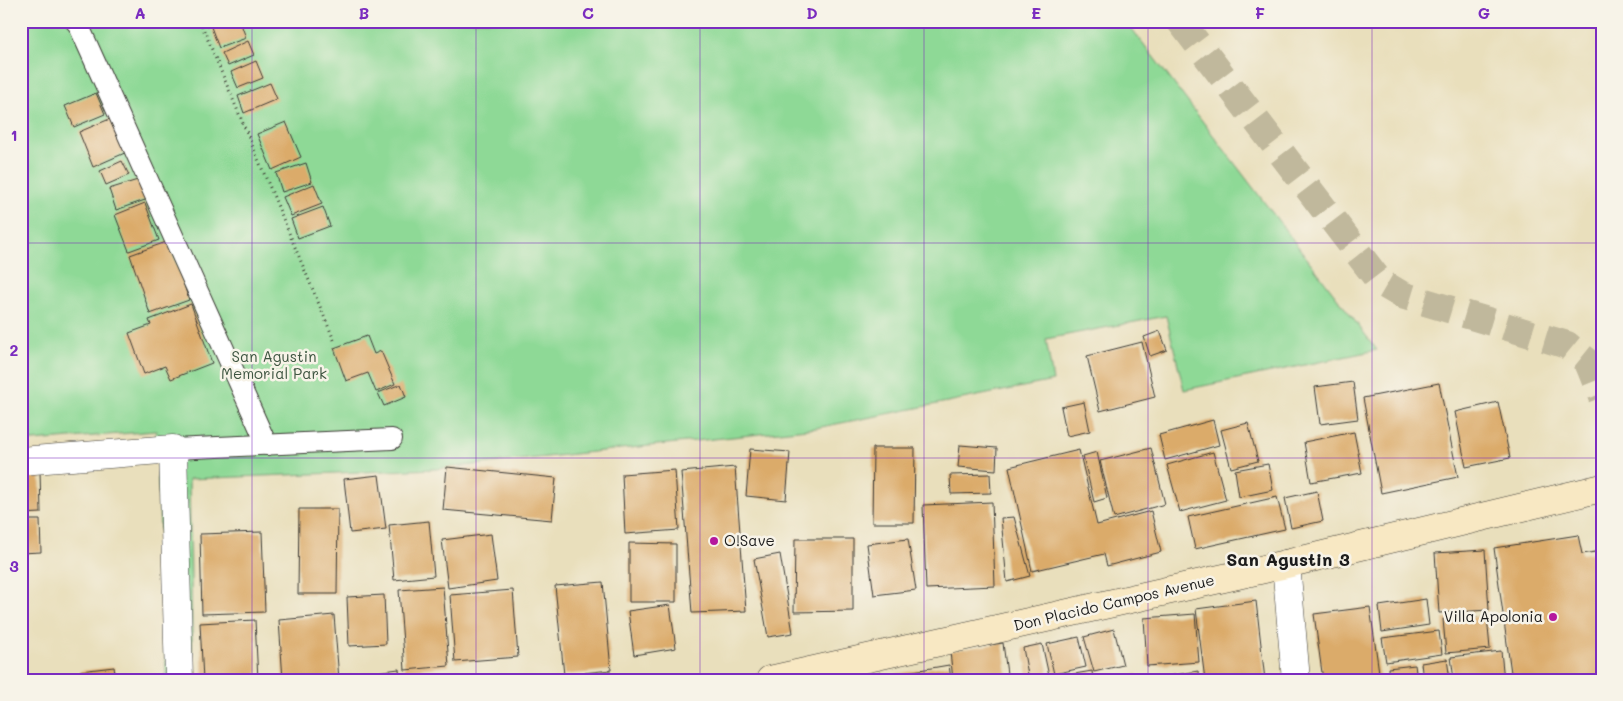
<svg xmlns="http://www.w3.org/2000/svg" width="1623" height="701" viewBox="0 0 1623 701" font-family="Mali,sans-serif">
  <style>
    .green { fill: #8ed996; stroke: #557a59 }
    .building { fill: #dbab6a }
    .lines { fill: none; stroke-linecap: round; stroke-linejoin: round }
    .tertiary-tunnel { stroke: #c0b89c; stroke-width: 28; stroke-dasharray: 28 14; stroke-linecap: butt }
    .service-casing { stroke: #3b3934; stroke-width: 22 }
    .minor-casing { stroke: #3b3934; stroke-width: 29 }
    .secondary-casing { stroke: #3b3934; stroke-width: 29 }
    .path { stroke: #3b3934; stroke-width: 3; stroke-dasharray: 1 4; stroke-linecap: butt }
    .service { stroke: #fff; stroke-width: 20 }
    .minor { stroke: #fff; stroke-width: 28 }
    .secondary { stroke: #f8e8c3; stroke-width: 28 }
    .grid { fill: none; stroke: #7b2cbf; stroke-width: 1; stroke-opacity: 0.55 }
    .poi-dot { fill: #b5179e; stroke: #f7f3e8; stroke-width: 2 }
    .labels { text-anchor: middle; stroke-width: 5; stroke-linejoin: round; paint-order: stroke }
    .park-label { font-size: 15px; fill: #3e5541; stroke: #f7f3e8 }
    .poi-label { font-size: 15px; fill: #1c1c1c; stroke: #f7f3e8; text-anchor: start }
    .street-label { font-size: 15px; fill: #1c1c1c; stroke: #f7f3e8 }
    .quarter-label { font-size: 18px; font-weight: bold; fill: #1c1c1c; stroke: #f7f3e8 }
    .neatline { fill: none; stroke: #7b2cbf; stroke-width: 2 }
    .grid-label { font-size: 16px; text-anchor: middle; font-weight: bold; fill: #7b2cbf }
  </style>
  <rect width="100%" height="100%" fill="#f7f3e8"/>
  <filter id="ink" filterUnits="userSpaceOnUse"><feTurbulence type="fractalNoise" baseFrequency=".02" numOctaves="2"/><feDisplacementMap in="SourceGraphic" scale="10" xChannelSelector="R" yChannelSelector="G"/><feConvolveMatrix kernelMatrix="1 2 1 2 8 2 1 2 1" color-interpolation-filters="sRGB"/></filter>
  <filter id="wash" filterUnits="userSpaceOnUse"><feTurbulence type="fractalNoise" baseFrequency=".0096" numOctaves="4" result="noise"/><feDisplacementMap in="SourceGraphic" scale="20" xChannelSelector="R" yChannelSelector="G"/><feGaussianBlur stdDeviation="1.12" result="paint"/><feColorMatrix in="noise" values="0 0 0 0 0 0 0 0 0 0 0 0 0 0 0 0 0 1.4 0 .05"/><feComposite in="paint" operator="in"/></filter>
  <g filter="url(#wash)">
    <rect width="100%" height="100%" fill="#e9dfbc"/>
    <path class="green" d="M21 21H1126L1377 350 1184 390 1166 316 1046 339 1053 381 816 428 435 469 189 479 193 680H166L156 431 21 442Z"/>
    <g id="blocks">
      <g class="building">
        <path d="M205 21H220L207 27Z"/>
        <path d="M229 21H240L246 38 219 48 211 27Z"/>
        <path d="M248 41 254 55 228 66 222 53Z"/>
        <path d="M256 61 263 78 238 88 231 72Z"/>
        <path d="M270 83 277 99 244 113 238 96Z"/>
        <path d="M96 93 105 114 74 127 65 106Z"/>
        <path d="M112 118 127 152 93 167 79 132Z"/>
        <path d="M286 122 301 157 272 170 257 134Z"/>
        <path d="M122 161 129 175 106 185 100 171Z"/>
        <path d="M306 163 312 182 282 192 276 173Z"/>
        <path d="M144 178 151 198 116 210 109 189Z"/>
        <path d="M314 184 322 204 291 216 283 197Z"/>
        <path d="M145 203 159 240 129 251 115 215Z"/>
        <path d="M323 207 330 226 298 238 291 219Z"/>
        <path d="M169 241 189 300 150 314 130 255Z"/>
        <path d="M191 304 212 363 171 379 165 366 144 374 129 333 151 325 149 320Z"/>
        <path d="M1160 331 1167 350 1150 356 1144 337Z"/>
        <path d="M367 336 374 354 381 351 395 384 376 392 368 373 346 381 334 348Z"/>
        <path d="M1142 342 1155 397 1100 411 1087 356Z"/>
        <path d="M1353 382 1358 419 1320 424 1315 387Z"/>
        <path d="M1439 383 1458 477 1381 493 1363 398Z"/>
        <path d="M401 384 406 397 384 406 378 393Z"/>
        <path d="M1084 402 1090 431 1067 436 1061 407Z"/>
        <path d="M1498 402 1510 458 1466 467 1455 412Z"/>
        <path d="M1213 420 1219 445 1165 460 1159 435Z"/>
        <path d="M1248 423 1258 461 1231 468 1221 430Z"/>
        <path d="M1354 432 1362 473 1311 482 1304 442Z"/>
        <path d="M960 445 997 448 996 470 958 467Z"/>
        <path d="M873 448H915L914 523H872Z"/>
        <path d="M1151 448 1165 504 1114 518 1100 461Z"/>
        <path d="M750 449 790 452 786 500 746 496Z"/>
        <path d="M1079 450 1097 525 1151 511 1161 552 1107 566 1104 554 1032 571 1009 467Z"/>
        <path d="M1097 452 1107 498 1094 502 1083 456Z"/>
        <path d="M1213 452 1226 500 1180 512 1167 465Z"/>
        <path d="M1268 464 1273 490 1239 497 1235 470Z"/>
        <path d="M447 467 556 478 552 520 443 510Z"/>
        <path d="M735 467 746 611 692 613 681 472Z"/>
        <path d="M40 470 41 513 21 514V471Z"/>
        <path d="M675 470 679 530 625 534 622 474Z"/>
        <path d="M990 474 991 493 951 494 950 475Z"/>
        <path d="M379 475 386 529 350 533 344 479Z"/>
        <path d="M1317 491 1323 521 1291 528 1285 498Z"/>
        <path d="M1277 497 1285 529 1195 549 1188 517Z"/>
        <path d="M992 502 995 586 926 589 923 505Z"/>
        <path d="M299 509H338L337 594H298Z"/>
        <path d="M1014 517 1030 576 1007 582 1001 518Z"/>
        <path d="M21 520H40L41 552 21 553Z"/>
        <path d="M429 521 434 576 394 580 389 525Z"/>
        <path d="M262 532 265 612 202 614 200 534Z"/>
        <path d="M491 534 497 581 448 588 442 540Z"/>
        <path d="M1578 535 1582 554 1602 551V680H1512L1494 548Z"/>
        <path d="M795 539H853V611L794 612Z"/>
        <path d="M908 539 916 590 874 595 867 544Z"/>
        <path d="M629 543 676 544V602H629Z"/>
        <path d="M1485 550 1489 610 1439 613 1435 553Z"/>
        <path d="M780 554 793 633 768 637 754 559Z"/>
        <path d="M603 582 611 670 564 675 555 586Z"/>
        <path d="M443 587 449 666 405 670 399 590Z"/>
        <path d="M513 590 518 657 455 662 450 595Z"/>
        <path d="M384 595 386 644 349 646 347 597Z"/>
        <path d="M1426 599 1429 625 1382 632 1379 606Z"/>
        <path d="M1256 601 1265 680H1205L1196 609Z"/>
        <path d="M670 605 676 648 634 655 628 611Z"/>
        <path d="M1370 607 1380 680H1323L1314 614Z"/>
        <path d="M1195 614 1199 662 1147 666 1144 618Z"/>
        <path d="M334 615 339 680H283L279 620Z"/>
        <path d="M1487 616 1490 649 1446 653 1443 619Z"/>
        <path d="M255 620 258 680H203L200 623Z"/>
        <path d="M1114 629 1123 665 1094 672 1084 637Z"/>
        <path d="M1439 631 1442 654 1386 662 1382 638Z"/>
        <path d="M1079 637 1086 667 1054 674 1047 644Z"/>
        <path d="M1003 643 1007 674 969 680H953L950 651Z"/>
        <path d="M1042 644 1049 676 1029 680 1023 648Z"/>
        <path d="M1501 651 1504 680H1454L1451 657Z"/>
        <path d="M1447 659 1450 680H1423L1421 663Z"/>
        <path d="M949 665 951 680H897L896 674Z"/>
        <path d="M1415 665 1417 680H1389L1388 668Z"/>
        <path d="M114 667 116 680H81L80 671Z"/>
        <path d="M399 669 400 680H346L345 676Z"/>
        <path d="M1092 671 1093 680H1063V676Z"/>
        <path d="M1198 671 1199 680H1152V679Z"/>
        <path d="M1137 674 1138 680H1115V679Z"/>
      </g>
    </g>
  </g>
  <g filter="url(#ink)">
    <use href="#blocks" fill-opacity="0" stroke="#3b3934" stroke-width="1"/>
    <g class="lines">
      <path class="tertiary-tunnel" d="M1180 21 1380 282 1402 295 1567 345 1588 362 1602 397"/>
      <defs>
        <g id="service">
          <path d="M75 21 78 24 267 445"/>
          <path d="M173 449 392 439"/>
        </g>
        <g id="minor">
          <path d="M21 461 173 449 179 680"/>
          <path d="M1286 564 1296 680"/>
        </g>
        <path id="secondary" d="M770 680 1286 564 1602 488"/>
      </defs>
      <use href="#service" class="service-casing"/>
      <use href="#minor" class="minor-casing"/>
      <use href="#secondary" class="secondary-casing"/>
      <path class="path" d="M200 21 334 340"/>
      <use href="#service" class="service"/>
      <use href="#minor" class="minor"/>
      <use href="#secondary" class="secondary"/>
    </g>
  </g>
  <path class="grid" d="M252 21V680M476 21V680M700 21V680M924 21V680M1148 21V680M1372 21V680M21 243H1602M21 458H1602"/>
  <g class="poi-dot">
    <circle cx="714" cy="541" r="5"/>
    <circle cx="1553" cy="617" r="5"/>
  </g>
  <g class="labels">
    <g class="park-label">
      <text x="274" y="362">San Agustin<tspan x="274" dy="17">Memorial Park</tspan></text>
    </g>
    <g class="poi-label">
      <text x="724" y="546">O!Save</text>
      <text x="1543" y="622" text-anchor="end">Villa Apolonia</text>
    </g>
    <g class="street-label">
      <text transform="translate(1114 603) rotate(-13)" y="5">Don Placido Campos Avenue</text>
    </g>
    <g class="quarter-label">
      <text x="1288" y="566">San Agustin 3</text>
    </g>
  </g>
  <rect width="1623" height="701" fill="none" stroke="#f7f3e8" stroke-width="55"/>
  <rect x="28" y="28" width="1568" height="646" class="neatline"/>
  <g class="grid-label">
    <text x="140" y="19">A</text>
    <text x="364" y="19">B</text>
    <text x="588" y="19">C</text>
    <text x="812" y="19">D</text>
    <text x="1036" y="19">E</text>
    <text x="1260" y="19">F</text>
    <text x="1484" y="19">G</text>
    <text x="14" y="141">1</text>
    <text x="14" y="356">2</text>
    <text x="14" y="572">3</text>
  </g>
</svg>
